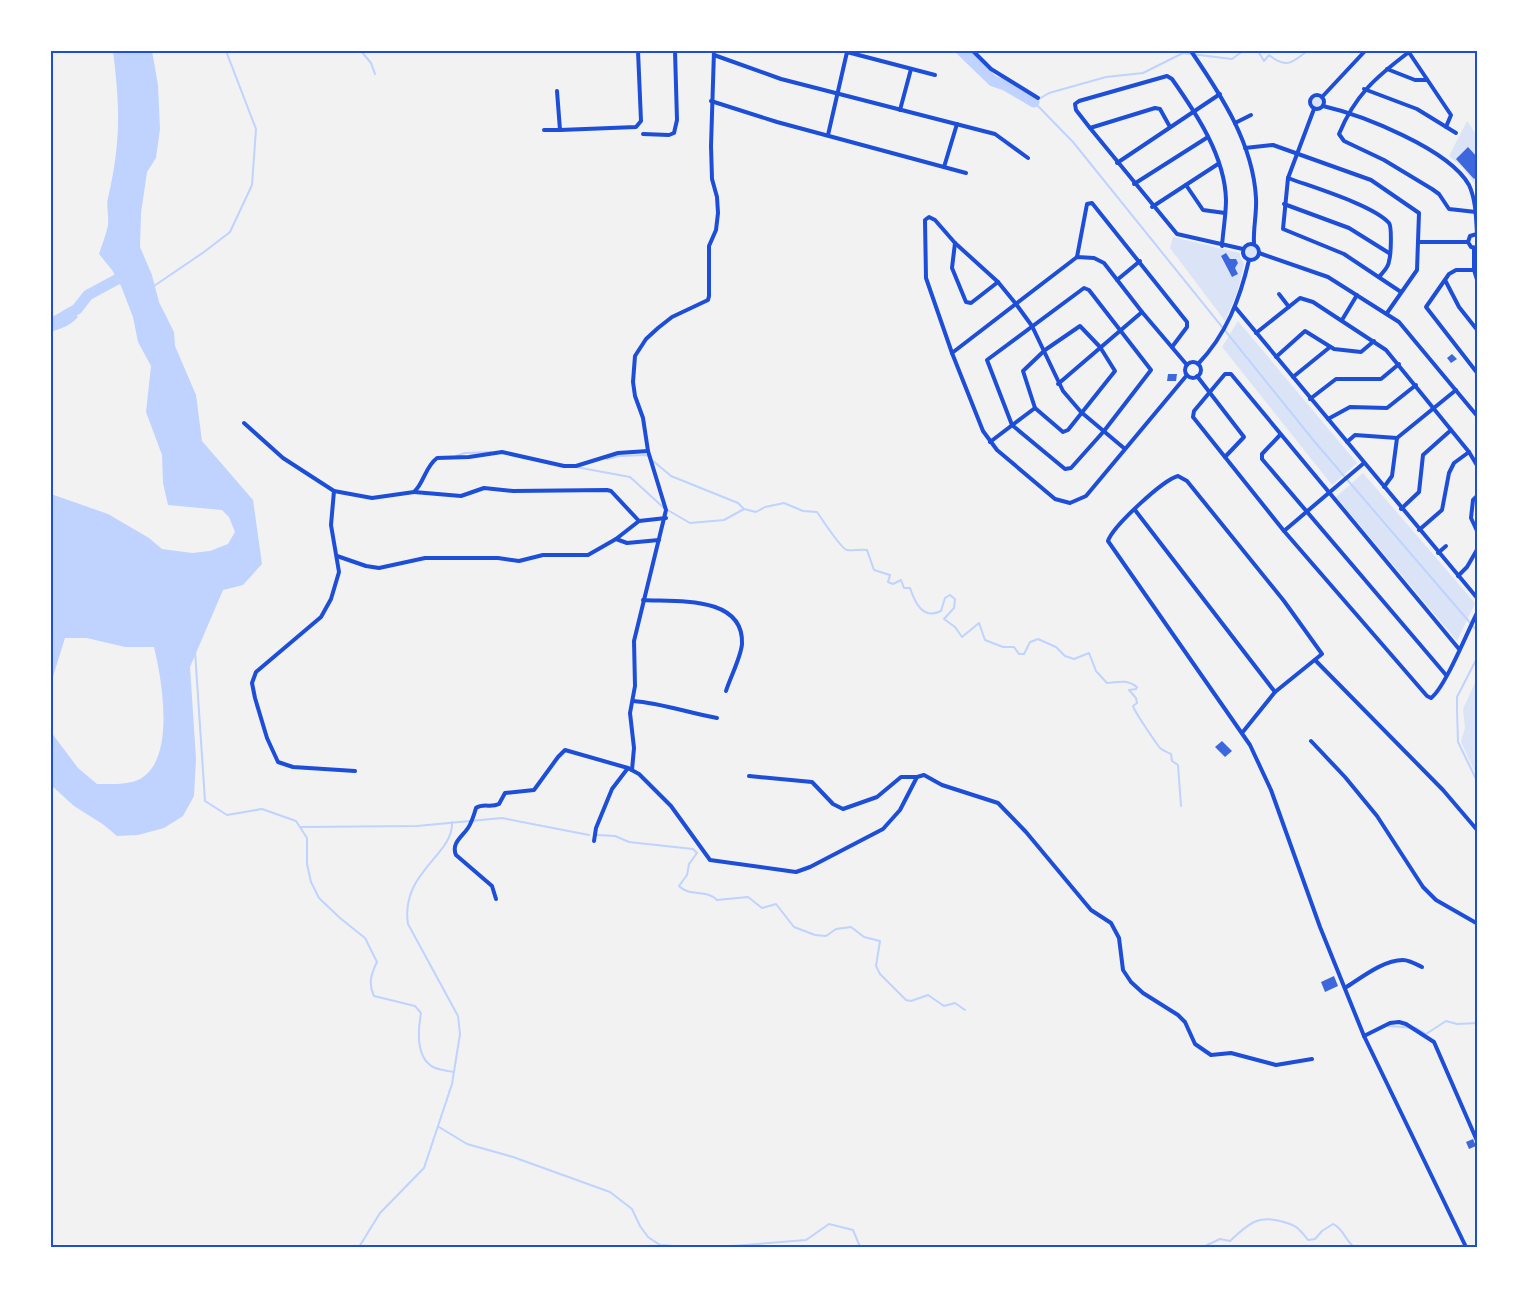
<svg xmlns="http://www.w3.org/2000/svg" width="1529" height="1298" viewBox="0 0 1529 1298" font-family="Manrope,sans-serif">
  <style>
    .green { fill: #dbe4f7 }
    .water { fill: #bfd3fe }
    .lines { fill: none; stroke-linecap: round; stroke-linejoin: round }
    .stream { stroke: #bfd3fe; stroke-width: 2 }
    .river { stroke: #bfd3fe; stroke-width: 11 }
    .building { fill: #3d67dc }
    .minor { stroke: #1d4ed8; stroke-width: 4 }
    .neatline { fill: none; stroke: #1d4ed8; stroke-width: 2 }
  </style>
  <rect width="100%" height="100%" fill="#f2f2f2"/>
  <g class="green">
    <circle cx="1317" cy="102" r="6"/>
    <path d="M1467 121 1478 137V184L1475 185 1463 168 1449 156Z"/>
    <path d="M1173 237 1240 253V257L1244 264 1238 290 1225 321 1170 248Z"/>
    <circle cx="1251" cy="252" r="8"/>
    <path d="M1238 321 1357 463 1332 485 1222 347Z"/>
    <path d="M1363 473 1475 603 1457 641 1336 497Z"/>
    <path d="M1478 676V779L1461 742 1465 728 1463 709Z"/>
  </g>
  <g class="water">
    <path d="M113 51H152L158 85 160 129 156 158 147 172 141 213 140 247 152 275 159 302 174 332 175 346 196 395 202 441 253 500 262 564 243 585 223 590 190 667 196 759 194 796 183 816 164 828 138 835 117 836 104 825 74 806 51 785V732L78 768 97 784C110 784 129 785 140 779 176 759 162 680 154 647H125L87 638H65L51 683 53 614 51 494 108 514 149 538 162 549 192 553 210 551 228 544 235 532 229 517 222 510 168 505 163 483 162 455 146 412 151 366 138 342 133 317 121 286 112 270 99 254C102 245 106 235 108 225 109 216 106 206 108 198 121 142 120 107 113 51Z"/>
    <path d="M82 302 87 305 76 315 78 317C70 326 62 328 51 332V325L55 324V320L73 314Z"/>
  </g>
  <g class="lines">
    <g class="stream">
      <path d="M361 51 371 63 375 74"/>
      <path d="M1243 51 1232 59 1183 53 1143 73 1106 77 1049 93 1034 102 1073 142 1314 441 1478 632"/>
      <path d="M1258 51 1264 61 1269 55C1286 69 1292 63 1307 51"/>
      <path d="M154 286 204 252 230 232 252 185 256 129 226 51"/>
      <path d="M456 456 465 453 491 452"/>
      <path d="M607 459 619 456 646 455 649 457"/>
      <path d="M652 460 671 476 738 503 744 509"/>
      <path d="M576 467 630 477 664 508 690 523 724 520 744 509 756 512 765 507 784 503 803 511 817 512C822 519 841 549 847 550 852 551 860 549 867 550L874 570 890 575 888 582 893 584 901 580 904 588H910C915 603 923 620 941 611L945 598 950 595 955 599 954 608 944 619 955 627 962 637 979 623 985 640 1003 647H1014L1019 654H1024L1030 642 1038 639 1056 647 1065 656 1074 659 1089 653 1096 671 1107 683C1120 682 1126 679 1137 687L1136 689 1129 690 1136 698 1137 703 1133 706C1134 711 1156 743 1160 748 1163 751 1167 752 1171 754L1172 761 1178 765 1181 806"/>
      <path d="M195 651 205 801 227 815 262 809 296 821 307 838V864L311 882 319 898 340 918 365 938 377 962C371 974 368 984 374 996L415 1006 421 1013C418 1030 415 1059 435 1068 441 1070 448 1071 454 1072"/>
      <path d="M1478 656 1457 697V710L1458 742 1478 783"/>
      <path d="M301 827 417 826 502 818 589 835"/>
      <path d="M597 835 615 836 629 842 693 849 697 853 689 864 687 875 679 886C689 897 707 889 717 900L748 897 762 908 776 904 794 927 815 935 826 936 836 929 851 927 864 937 880 941 876 966 880 974 906 1000 911 1001 928 995 944 1006 955 1003 965 1010"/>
      <path d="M1388 1026 1416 1028 1426 1034 1446 1021 1457 1024 1478 1023"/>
      <path d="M439 1127 467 1144 513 1157 610 1192 632 1209 640 1226 648 1237 660 1245 686 1247"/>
      <path d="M359 1247 380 1213 424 1168 452 1084 460 1034 458 1016 408 924C400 872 454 855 452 822"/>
      <path d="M720 1247 806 1240 829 1224 853 1230 860 1247"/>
      <path d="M1203 1247 1220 1239 1230 1241C1247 1225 1257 1215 1280 1221 1296 1225 1298 1227 1308 1240L1315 1239 1322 1231 1333 1224C1343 1228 1345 1240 1354 1247"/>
    </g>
    <g class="river">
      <path d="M962 51 993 81 1005 85 1034 102"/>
      <path d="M51 324 77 309 88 295 127 274"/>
    </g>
  </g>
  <g class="building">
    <path d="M1468 147 1478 158V176L1474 179 1456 159Z"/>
    <path d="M1226 253 1230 259H1236L1238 263 1235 268 1238 274 1232 277 1221 256Z"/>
    <path d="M1452 354 1457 359 1451 363 1447 358Z"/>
    <path d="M1168 374H1177L1176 381H1167Z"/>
    <path d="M1222 741 1232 751 1225 757 1215 747Z"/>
    <path d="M1334 976 1338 986 1325 992 1321 982Z"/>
    <path d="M1473 1139 1476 1146 1469 1149 1466 1142Z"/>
  </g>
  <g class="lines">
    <g class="minor">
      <path d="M973 51 991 69 1038 98"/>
      <path d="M1191 51C1221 95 1253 143 1256 198 1257 213 1253 228 1254 244"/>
      <path d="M1408 51 1451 115 1446 127"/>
      <path d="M1409 52C1376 77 1355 95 1339 134L1344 141 1384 160 1432 189 1439 194 1449 209 1476 212"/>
      <path d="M714 55 781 79 995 134 1028 158"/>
      <path d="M1387 69 1415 80H1427"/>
      <path d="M1364 89 1417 109 1456 133"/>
      <path d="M557 91 560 130 636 127 641 121 638 51"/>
      <circle cx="1317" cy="102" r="7"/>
      <path d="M1322 97 1365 51"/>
      <path d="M711 101 777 122 966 173"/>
      <path d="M1323 106C1362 115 1449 149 1469 185 1476 200 1476 218 1477 234"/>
      <path d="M1314 109 1288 178 1283 229 1344 254 1401 292"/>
      <path d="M900 110 911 69"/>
      <path d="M1235 123 1251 115"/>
      <path d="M1090 128 1155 108 1160 109 1170 127"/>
      <path d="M544 130H560"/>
      <path d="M643 134 669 135 674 133 677 120 675 51"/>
      <path d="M828 135 847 52 935 75"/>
      <path d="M1245 148 1273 145 1371 180 1419 213 1417 270 1387 313"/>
      <path d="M1117 163 1220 94"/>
      <path d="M944 167 957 124"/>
      <path d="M1288 178C1312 187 1373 205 1389 223 1392 227 1391 255 1389 261 1389 267 1383 272 1379 277"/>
      <path d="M1134 184 1208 137"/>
      <path d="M1186 185 1203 210 1225 213"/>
      <path d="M1284 204 1349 228 1389 253"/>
      <path d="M1152 207 1218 164"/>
      <path d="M1477 234 1470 236 1468 242 1471 247 1478 248"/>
      <path d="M1419 242H1468"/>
      <path d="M955 243 952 268 966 302 971 303 998 282"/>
      <circle cx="1251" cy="252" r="8"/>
      <path d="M1222 246C1223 231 1226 215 1226 200 1225 156 1196 113 1172 79L1167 76 1079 101 1075 104 1076 110 1090 128 1177 234 1243 249"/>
      <path d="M1474 248V270L1478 283"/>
      <path d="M1259 253 1328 277 1399 322 1478 417"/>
      <path d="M1077 257 1087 204 1092 203 1187 322V327L1172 347"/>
      <path d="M1478 270H1456L1449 274 1426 307 1478 374"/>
      <path d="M1117 280 1140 261"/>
      <path d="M1445 280 1459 307 1478 331"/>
      <path d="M1084 288 1089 290 1151 370 1104 431 1071 468 1065 469 1012 425 987 360Z"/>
      <path d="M1279 294 1289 307"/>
      <path d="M1235 307 1478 599"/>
      <path d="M1342 320 1357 295"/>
      <path d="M1080 326 1100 347 1115 371 1068 430 1063 432 1035 408 1023 371 1045 350Z"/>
      <path d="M1256 333 1300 298 1313 302 1386 350 1469 452 1478 467"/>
      <path d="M952 353 1077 257 1094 258 1104 263 1142 312 1187 365"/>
      <path d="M1276 357 1305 331 1334 349 1361 352 1374 341"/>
      <circle cx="1193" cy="370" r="8"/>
      <path d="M1198 364C1226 335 1240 299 1249 260"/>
      <path d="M1197 376 1244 437 1225 457"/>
      <path d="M1293 377 1330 347"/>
      <path d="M1058 384 1142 312"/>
      <path d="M1310 399 1336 379H1381L1399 364"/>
      <path d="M1328 419 1350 407 1387 408 1416 385"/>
      <path d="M244 423 283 458 334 491 372 498 414 492C424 483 425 467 437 458L469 457 502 452 564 466H576L618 453 648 451"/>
      <path d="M1280 435 1262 454V459L1446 675"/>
      <path d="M990 442 1035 408"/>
      <path d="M1347 442 1355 435 1397 438 1456 390"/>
      <path d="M1125 449 1081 412 1063 391 1032 326 1016 304 998 282 955 243 935 220 929 217 925 220 926 278 952 353 983 431 997 450 1055 499 1070 503 1086 496 1187 375"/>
      <path d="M1384 487 1392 476 1397 438"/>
      <path d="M334 491 331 525 339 572 331 599 321 617 256 672 252 683 255 698 267 738 278 762 293 767 355 771"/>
      <path d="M414 492 461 496 484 488 513 491 607 490 611 491 639 521"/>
      <path d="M1478 495 1473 500 1471 518 1478 533"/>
      <path d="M1401 509 1419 492 1423 455 1451 430"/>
      <path d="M1135 510 1275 692"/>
      <path d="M1419 530 1442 510 1449 473 1454 463 1469 452"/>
      <path d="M1284 531 1364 463"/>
      <path d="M616 539 627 543 659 540"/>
      <path d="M1438 553 1446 546"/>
      <path d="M337 556 366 566 379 568 425 558H498L519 561 543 555H588L616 539 639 521 666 518"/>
      <path d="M1458 576 1467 567 1478 548"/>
      <path d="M643 600C676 602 744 595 742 644 741 657 730 678 726 691"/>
      <path d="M1459 649 1231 374H1225L1194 411 1193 417 1284 531 1427 696 1431 698C1445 688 1468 630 1478 611"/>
      <path d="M1315 660 1443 790 1478 831"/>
      <path d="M633 701C661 703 689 713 717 718"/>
      <path d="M1242 733 1275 692 1322 654 1284 601 1187 481 1178 476C1163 480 1113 526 1108 541L1250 745 1271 790 1320 927 1364 1036 1466 1247"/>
      <path d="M1311 741 1345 777 1377 816 1423 887 1436 900 1478 924"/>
      <path d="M632 770 634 748 630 713 635 686 634 641 666 510 648 451 643 418 635 396 633 382 635 356 646 339 658 328 672 317 708 300 709 296V246L716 230 718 213 717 197 712 179 711 146 714 51"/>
      <path d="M749 776 812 782 833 804 843 809 877 797 901 777H917"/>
      <path d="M594 841 596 828 612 789 628 768"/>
      <path d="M496 899 492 886 456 855C451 843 462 837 468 828 472 822 474 815 476 808 483 803 491 808 499 804L505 793 534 790 558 757 565 750 628 768 639 774 671 806 710 860 796 872 810 867 883 829 900 810 917 777 924 775 942 785 998 803 1026 832 1091 910 1111 923 1119 938 1123 970 1131 982 1143 993 1178 1015 1185 1022 1195 1044 1211 1055 1231 1053 1276 1065 1312 1059"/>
      <path d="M1345 988C1361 978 1383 960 1403 960 1409 960 1416 964 1422 967"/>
      <path d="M1364 1036 1390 1023 1399 1022 1406 1024 1434 1042 1478 1143"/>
    </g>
  </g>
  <rect width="1529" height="1298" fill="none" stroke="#ffffff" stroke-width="105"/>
  <rect x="52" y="52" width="1424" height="1194" class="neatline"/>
</svg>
